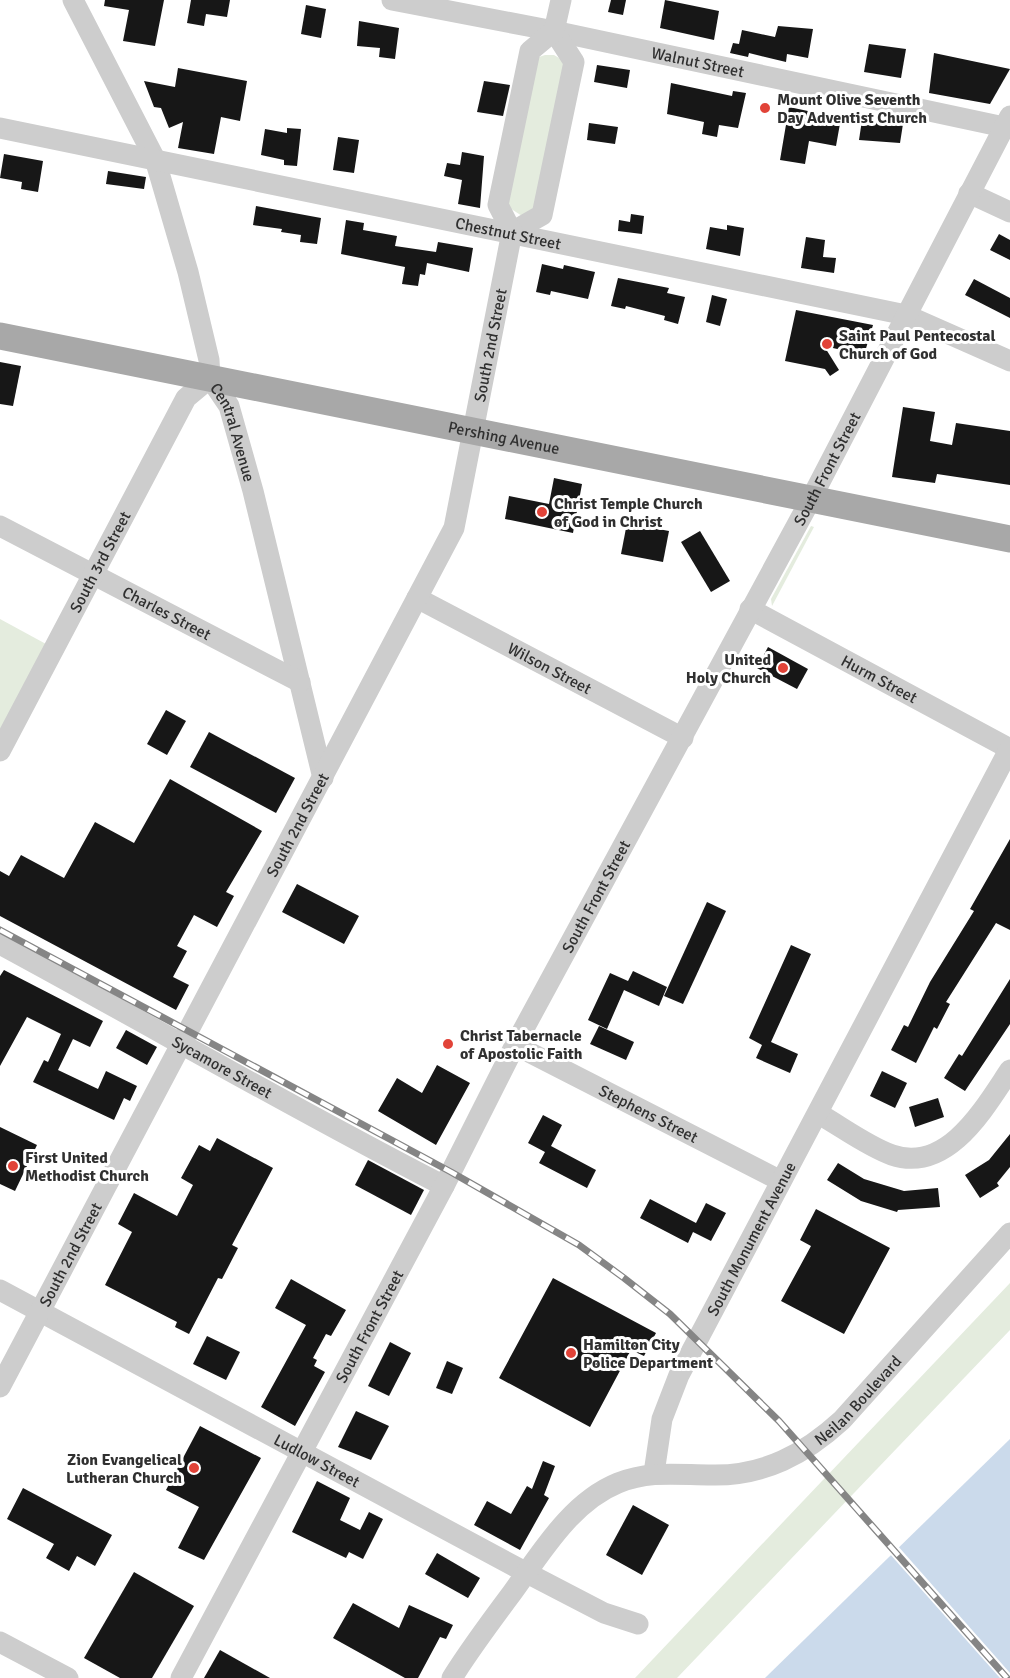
<svg xmlns="http://www.w3.org/2000/svg" width="1010" height="1678" viewBox="0 0 1010 1678" font-family="Signika,sans-serif">
  <style>
    .green { fill: #e4ecde }
    .water { fill: #cbdaeb }
    .pier { fill: #fff }
    .building { fill: #171717 }
    .lines { fill: none; stroke-linecap: round; stroke-linejoin: round }
    .minor { stroke: #cdcdcd; stroke-width: 21 }
    .major { stroke: #a8a8a8; stroke-width: 27 }
    .rail-casing { stroke: #858585; stroke-width: 7 }
    .rail { stroke: #fff; stroke-width: 4.5; stroke-dasharray: 14; stroke-linecap: butt }
    .poi-dot { fill: #e14338; stroke: #fff; stroke-width: 2 }
    .labels { text-anchor: middle; stroke-width: 6; stroke-linejoin: round; paint-order: stroke }
    .street-label { font-size: 16px; fill: #303030; stroke: #fff }
    .poi-label { font-size: 16px; font-weight: bold; fill: #303030; stroke: #fff; text-anchor: start }
  </style>
  <rect width="100%" height="100%" fill="#fff"/>
  <g class="green">
    <path d="M545 55H554L564 61 538 212 522 216 507 206 536 58Z"/>
    <path d="M811 526 814 527 772 606 771 599Z"/>
    <path d="M0 619 46 644 0 730Z"/>
    <path d="M1010 1283V1330L677 1678H635Z"/>
  </g>
  <path class="water" d="M1010 1439V1678H765Z"/>
  <path class="pier" d="M897 1545 1010 1673V1678H1000L889 1553Z"/>
  <g class="building">
    <path d="M105 0H164L155 46 123 41 129 10 104 6Z"/>
    <path d="M191 0H230L227 17 206 14 204 26 187 23Z"/>
    <path d="M611 0H626L623 15 608 12Z"/>
    <path d="M665 0 719 11 714 40 660 28Z"/>
    <path d="M306 5 326 9 321 38 301 34Z"/>
    <path d="M359 21 399 28 395 59 379 57 380 48 357 46Z"/>
    <path d="M778 26 813 29 808 58 787 54 786 62 749 53 748 57 730 53 733 43 739 44 742 30 775 37Z"/>
    <path d="M869 44 906 49 901 78 864 72Z"/>
    <path d="M934 53 1010 69 990 104 929 93Z"/>
    <path d="M597 65 630 70 627 88 594 82Z"/>
    <path d="M178 68 247 81 240 121 221 117 214 154 178 148 183 122 169 128 161 108 154 107 144 81 175 87Z"/>
    <path d="M484 81 510 85 503 116 477 112Z"/>
    <path d="M671 83 732 96 733 91 746 93 738 128 719 125 717 137 702 134 704 122 667 114Z"/>
    <path d="M789 107 841 118 836 146 809 141 805 164 780 160Z"/>
    <path d="M862 120 903 124 900 143 859 140Z"/>
    <path d="M589 123 618 127 615 144 587 140Z"/>
    <path d="M287 128 301 129 297 166 284 165V160L261 155 265 129 287 133Z"/>
    <path d="M338 137 359 140 354 173 333 170Z"/>
    <path d="M462 152 484 156 480 208 458 204 462 180 444 176 447 163 460 165Z"/>
    <path d="M4 154 43 161 38 192 21 189 22 182 0 178Z"/>
    <path d="M108 171 146 177 144 189 106 184Z"/>
    <path d="M256 206 321 218 317 244 300 242 301 235 281 232 282 229 253 225Z"/>
    <path d="M631 214 644 216 642 234 618 231 619 220 630 222Z"/>
    <path d="M346 220 364 223 363 230 397 236 395 246 436 252 438 242 473 248 469 272 427 263 425 275 420 274 418 286 402 284 405 267 341 254Z"/>
    <path d="M727 225 744 228 740 256 706 249 710 227 727 230Z"/>
    <path d="M999 234 1010 240V260L990 250Z"/>
    <path d="M806 237 825 240 823 257 836 258 834 273 801 268Z"/>
    <path d="M542 264 563 269 564 265 595 272 588 299 551 291 550 295 536 292Z"/>
    <path d="M618 278 669 288 667 293 685 297 678 324 664 320 665 316 626 306 625 309 611 306Z"/>
    <path d="M974 279 1010 298V318L965 295Z"/>
    <path d="M712 295 727 299 720 326 706 322Z"/>
    <path d="M796 310 873 325 864 355 824 346 839 370 830 376 825 369 785 361Z"/>
    <path d="M0 362 21 366 13 406 0 404Z"/>
    <path d="M903 407 935 412 930 441 952 445 956 423 1010 431V485L937 474 935 483 892 477Z"/>
    <path d="M554 478 582 484 573 533 505 519 509 496 549 504Z"/>
    <path d="M627 523 669 531 663 562 621 554Z"/>
    <path d="M700 531 730 581 711 592 681 542Z"/>
    <path d="M768 647 808 669 797 689 757 668Z"/>
    <path d="M166 710 186 721 167 755 147 744Z"/>
    <path d="M209 732 295 778 276 813 190 767Z"/>
    <path d="M170 779 262 831 226 892 234 896 217 927 194 915 177 946 187 951 173 977 189 985 176 1010 0 916V871L9 876 21 855 64 878 95 822 134 843Z"/>
    <path d="M1010 839V930L996 923 946 1002 950 1004 937 1029 934 1027 916 1063 891 1050 904 1025 908 1027 930 982 974 911 970 909Z"/>
    <path d="M297 884 359 916 344 944 282 912Z"/>
    <path d="M707 902 726 911 683 1004 664 996Z"/>
    <path d="M791 945 811 954 771 1042 798 1054 790 1073 756 1058 762 1045 749 1038Z"/>
    <path d="M4 970 103 1021 90 1047 73 1039 58 1070 98 1089 106 1071 137 1086 130 1101 124 1098 114 1120 33 1082 44 1060 48 1062 61 1034 27 1017 0 1066V976Z"/>
    <path d="M633 971 667 987 659 1006 624 990 607 1029 588 1020 610 973 628 981Z"/>
    <path d="M1010 979V1024L965 1091 944 1078 959 1054 962 1056Z"/>
    <path d="M599 1026 634 1042 626 1060 590 1044Z"/>
    <path d="M126 1030 157 1047 147 1065 116 1048Z"/>
    <path d="M437 1065 470 1083 436 1145 378 1111 397 1078 422 1093Z"/>
    <path d="M882 1071 907 1083 895 1108 870 1096Z"/>
    <path d="M938 1098 944 1117 915 1127 909 1107Z"/>
    <path d="M543 1115 562 1125 551 1146 596 1170 587 1188 539 1163 545 1152 528 1143Z"/>
    <path d="M0 1127 37 1145 15 1191 0 1184Z"/>
    <path d="M1010 1134V1167L997 1183 999 1186 980 1198 965 1175 989 1160Z"/>
    <path d="M217 1138 273 1168 232 1245 238 1248 222 1279 218 1278 189 1334 175 1327 177 1322 105 1285 132 1232 118 1224 134 1193 177 1216 193 1185 181 1178 199 1145 210 1151Z"/>
    <path d="M368 1160 424 1190 411 1215 355 1185Z"/>
    <path d="M838 1163 864 1179 904 1191 938 1188 940 1207 898 1210 897 1212 861 1201 827 1180Z"/>
    <path d="M650 1199 696 1223 706 1203 726 1213 711 1241 693 1232 688 1243 640 1218Z"/>
    <path d="M816 1209 890 1248 844 1334 781 1301 811 1246 800 1240Z"/>
    <path d="M553 1278 656 1333 644 1356 631 1350 590 1427 499 1378Z"/>
    <path d="M291 1279 346 1310 331 1336 326 1334 313 1358 317 1360 314 1366 325 1372 295 1426 261 1407 306 1325 275 1308Z"/>
    <path d="M207 1336 240 1352 226 1380 193 1364Z"/>
    <path d="M390 1342 411 1353 389 1396 368 1386Z"/>
    <path d="M447 1361 463 1368 452 1394 436 1388Z"/>
    <path d="M356 1411 389 1426 371 1460 338 1447Z"/>
    <path d="M200 1426 261 1458 204 1560 178 1548 199 1507 166 1490Z"/>
    <path d="M543 1461 555 1466 544 1495 549 1498 520 1550 474 1525 487 1501 511 1514 527 1486 532 1489Z"/>
    <path d="M317 1481 350 1498 340 1520 360 1530 369 1512 383 1519 363 1559 349 1552 346 1558 292 1532Z"/>
    <path d="M23 1488 112 1535 95 1566 77 1556 69 1571 46 1558 54 1544 7 1519Z"/>
    <path d="M633 1505 669 1525 642 1575 606 1555Z"/>
    <path d="M437 1553 480 1578 468 1598 425 1574Z"/>
    <path d="M134 1572 194 1606 152 1678H120L84 1658Z"/>
    <path d="M353 1603 399 1628 409 1605 453 1625 446 1639 440 1637 418 1678H405L333 1638Z"/>
    <path d="M220 1650 270 1678H204Z"/>
  </g>
  <g class="lines">
    <g class="minor">
      <path id="s1" d="M73 0 155 159 188 272 209 360 210 378 229 406 253 491 323 778"/>
      <path id="s2" d="M392 0 554 31 1004 127"/>
      <path id="s3" d="M0 128 906 315 1010 361"/>
      <path d="M969 193 1010 212"/>
      <path d="M512 232 542 215 574 62 554 31"/>
      <path id="s4" d="M0 526 300 682"/>
      <path id="s5" d="M417 598 683 738"/>
      <path id="s6" d="M750 609 1010 749"/>
      <path id="s7" d="M0 751 186 398 210 378"/>
      <path id="s8" d="M0 944C148 1024 294 1109 444 1186"/>
      <path id="s9" d="M515 1045 781 1181"/>
      <path d="M819 1114C842 1127 867 1146 892 1155 948 1174 985 1107 1010 1070"/>
      <path id="s10" d="M0 1290 527 1573 604 1613 638 1624"/>
      <path id="s11" d="M0 1387 454 528 512 232 498 205 530 51 554 31 561 0"/>
      <path id="s12" d="M654 1473 662 1419 679 1375 1010 748"/>
      <path d="M0 1642 68 1678"/>
      <path id="s13" d="M181 1678 444 1186 515 1045 811 499 1010 116"/>
      <path id="s14" d="M452 1678C470 1649 491 1621 512 1593 541 1553 571 1502 618 1483 650 1470 679 1475 712 1475 764 1476 805 1454 842 1420L1010 1233"/>
    </g>
    <path class="major" id="s15" d="M0 336 1010 539"/>
    <defs>
      <path id="rail" d="M0 930 451 1172 579 1245 624 1278 670 1314 779 1421 1007 1678"/>
    </defs>
    <use href="#rail" class="rail-casing"/>
    <use href="#rail" class="rail"/>
  </g>
  <g class="poi-dot">
    <circle cx="765" cy="108" r="6"/>
    <circle cx="827" cy="344" r="6"/>
    <circle cx="542" cy="512" r="6"/>
    <circle cx="783" cy="668" r="6"/>
    <circle cx="448" cy="1044" r="6"/>
    <circle cx="13" cy="1166" r="6"/>
    <circle cx="571" cy="1353" r="6"/>
    <circle cx="194" cy="1468" r="6"/>
  </g>
  <g class="labels">
    <g class="street-label">
      <text dy="6" stroke="none"><textPath href="#s2" startOffset="312">Walnut Street</textPath></text>
      <text dy="6" stroke="none"><textPath href="#s3" startOffset="519">Chestnut Street</textPath></text>
      <text dy="6" stroke="none"><textPath href="#s11" startOffset="1158">South 2nd Street</textPath></text>
      <text dy="6" stroke="none"><textPath href="#s1" startOffset="465">Central Avenue</textPath></text>
      <text dy="6" stroke="none"><textPath href="#s15" startOffset="514">Pershing Avenue</textPath></text>
      <text dy="6" stroke="none"><textPath href="#s13" startOffset="1371">South Front Street</textPath></text>
      <text dy="6" stroke="none"><textPath href="#s7" startOffset="214">South 3rd Street</textPath></text>
      <text dy="6" stroke="none"><textPath href="#s4" startOffset="188">Charles Street</textPath></text>
      <text dy="6" stroke="none"><textPath href="#s5" startOffset="150">Wilson Street</textPath></text>
      <text dy="6" stroke="none"><textPath href="#s6" startOffset="147">Hurm Street</textPath></text>
      <text dy="6" stroke="none"><textPath href="#s11" startOffset="636">South 2nd Street</textPath></text>
      <text dy="6" stroke="none"><textPath href="#s13" startOffset="885">South Front Street</textPath></text>
      <text dy="6" stroke="none"><textPath href="#s8" startOffset="254">Sycamore Street</textPath></text>
      <text dy="6" stroke="none"><textPath href="#s9" startOffset="150">Stephens Street</textPath></text>
      <text dy="6" stroke="none"><textPath href="#s12" startOffset="256">South Monument Avenue</textPath></text>
      <text dy="6" stroke="none"><textPath href="#s11" startOffset="150">South 2nd Street</textPath></text>
      <text dy="6" stroke="none"><textPath href="#s13" startOffset="399">South Front Street</textPath></text>
      <text dy="6" stroke="none"><textPath href="#s14" startOffset="524">Neilan Boulevard</textPath></text>
      <text dy="6" stroke="none"><textPath href="#s10" startOffset="360">Ludlow Street</textPath></text>
    </g>
    <g class="poi-label">
      <text x="777" y="105">Mount Olive Seventh<tspan x="777" dy="18">Day Adventist Church</tspan></text>
      <text x="839" y="341">Saint Paul Pentecostal<tspan x="839" dy="18">Church of God</tspan></text>
      <text x="554" y="509">Christ Temple Church<tspan x="554" dy="18">of God in Christ</tspan></text>
      <text x="771" y="665" text-anchor="end">United<tspan x="771" dy="18">Holy Church</tspan></text>
      <text x="460" y="1041">Christ Tabernacle<tspan x="460" dy="18">of Apostolic Faith</tspan></text>
      <text x="25" y="1163">First United<tspan x="25" dy="18">Methodist Church</tspan></text>
      <text x="583" y="1350">Hamilton City<tspan x="583" dy="18">Police Department</tspan></text>
      <text x="182" y="1465" text-anchor="end">Zion Evangelical<tspan x="182" dy="18">Lutheran Church</tspan></text>
    </g>
  </g>
</svg>
